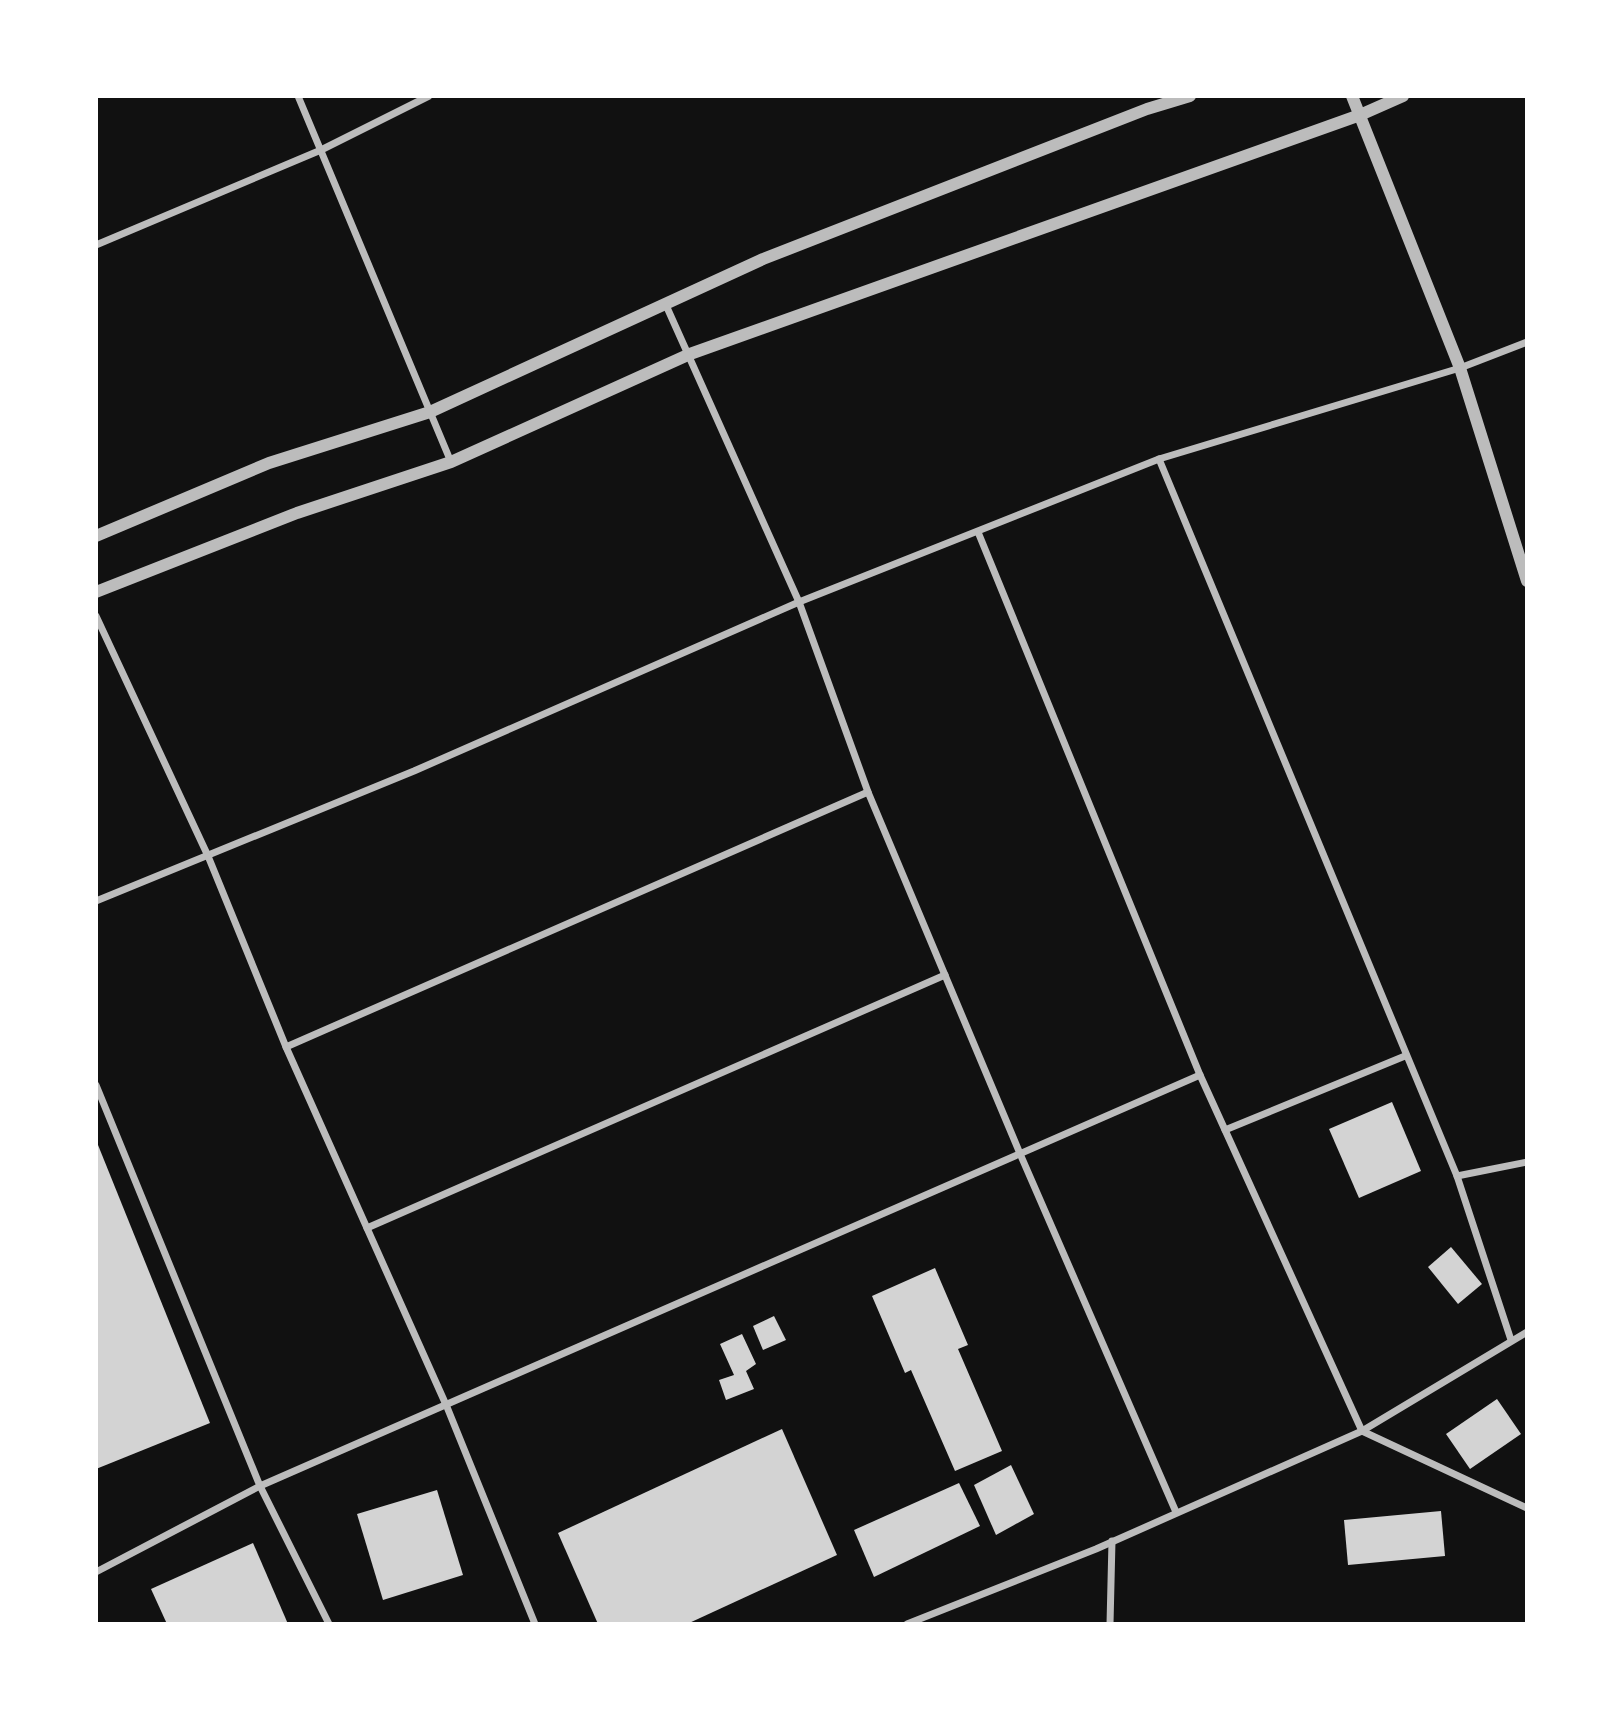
<svg xmlns="http://www.w3.org/2000/svg" width="1623" height="1720" viewBox="0 0 1623 1720" font-family="'Asap Condensed',sans-serif">
  <style>
    .building { fill: #d3d3d3 }
    .lines { fill: none; stroke-linecap: round; stroke-linejoin: round }
    .minor { stroke: #bcbcbc; stroke-width: 7 }
    .tertiary { stroke: #bcbcbc; stroke-width: 12 }
  </style>
  <rect width="100%" height="100%" fill="#111"/>
  <g class="building">
    <path d="M1392 1102 1421 1171 1359 1198 1329 1129Z"/>
    <path d="M96 1140 210 1423 96 1469Z"/>
    <path d="M1451 1247 1482 1284 1458 1304 1428 1267Z"/>
    <path d="M935 1268 968 1345 958 1349 1002 1451 955 1471 911 1370 905 1373 872 1296Z"/>
    <path d="M774 1316 786 1340 763 1350 753 1326Z"/>
    <path d="M742 1334 756 1364 746 1371 754 1389 726 1400 719 1380 734 1375 720 1344Z"/>
    <path d="M1497 1399 1521 1434 1470 1469 1446 1434Z"/>
    <path d="M782 1429 837 1555 687 1624H598L558 1533Z"/>
    <path d="M1011 1465 1034 1514 996 1535 974 1485Z"/>
    <path d="M959 1483 980 1526 874 1577 854 1530Z"/>
    <path d="M437 1490 463 1575 383 1600 357 1514Z"/>
    <path d="M1441 1511 1445 1556 1348 1565 1344 1520Z"/>
    <path d="M253 1543 288 1624H167L151 1589Z"/>
  </g>
  <g class="lines">
    <g class="minor">
      <path d="M298 96 451 462"/>
      <path d="M96 245 321 150 429 96"/>
      <path d="M665 303 799 602 868 792 1021 1156 1176 1512"/>
      <path d="M1159 459 1457 1176 1511 1340"/>
      <path d="M978 532 1200 1075 1362 1431 1527 1508"/>
      <path d="M96 616 208 856 286 1047 447 1407 535 1624"/>
      <path d="M96 901 414 771 799 602 1159 459 1460 368 1527 342"/>
      <path d="M286 1047 868 792"/>
      <path d="M96 1085 260 1486 329 1624"/>
      <path d="M1225 1130 1405 1056"/>
      <path d="M1457 1176 1527 1162"/>
      <path d="M367 1228 945 975"/>
      <path d="M96 1572 260 1486 1200 1075"/>
      <path d="M907 1624 1096 1549 1362 1431 1527 1332"/>
      <path d="M1110 1624 1112 1541"/>
    </g>
    <g class="tertiary">
      <path d="M1352 96 1460 368 1527 581"/>
      <path d="M96 536 269 463 430 412 763 259 1147 109 1190 96"/>
      <path d="M96 592 297 513 451 462 690 354 1360 115 1403 96"/>
    </g>
  </g>
  <rect width="1623" height="1720" fill="none" stroke="#ffffff" stroke-width="196"/>
</svg>
